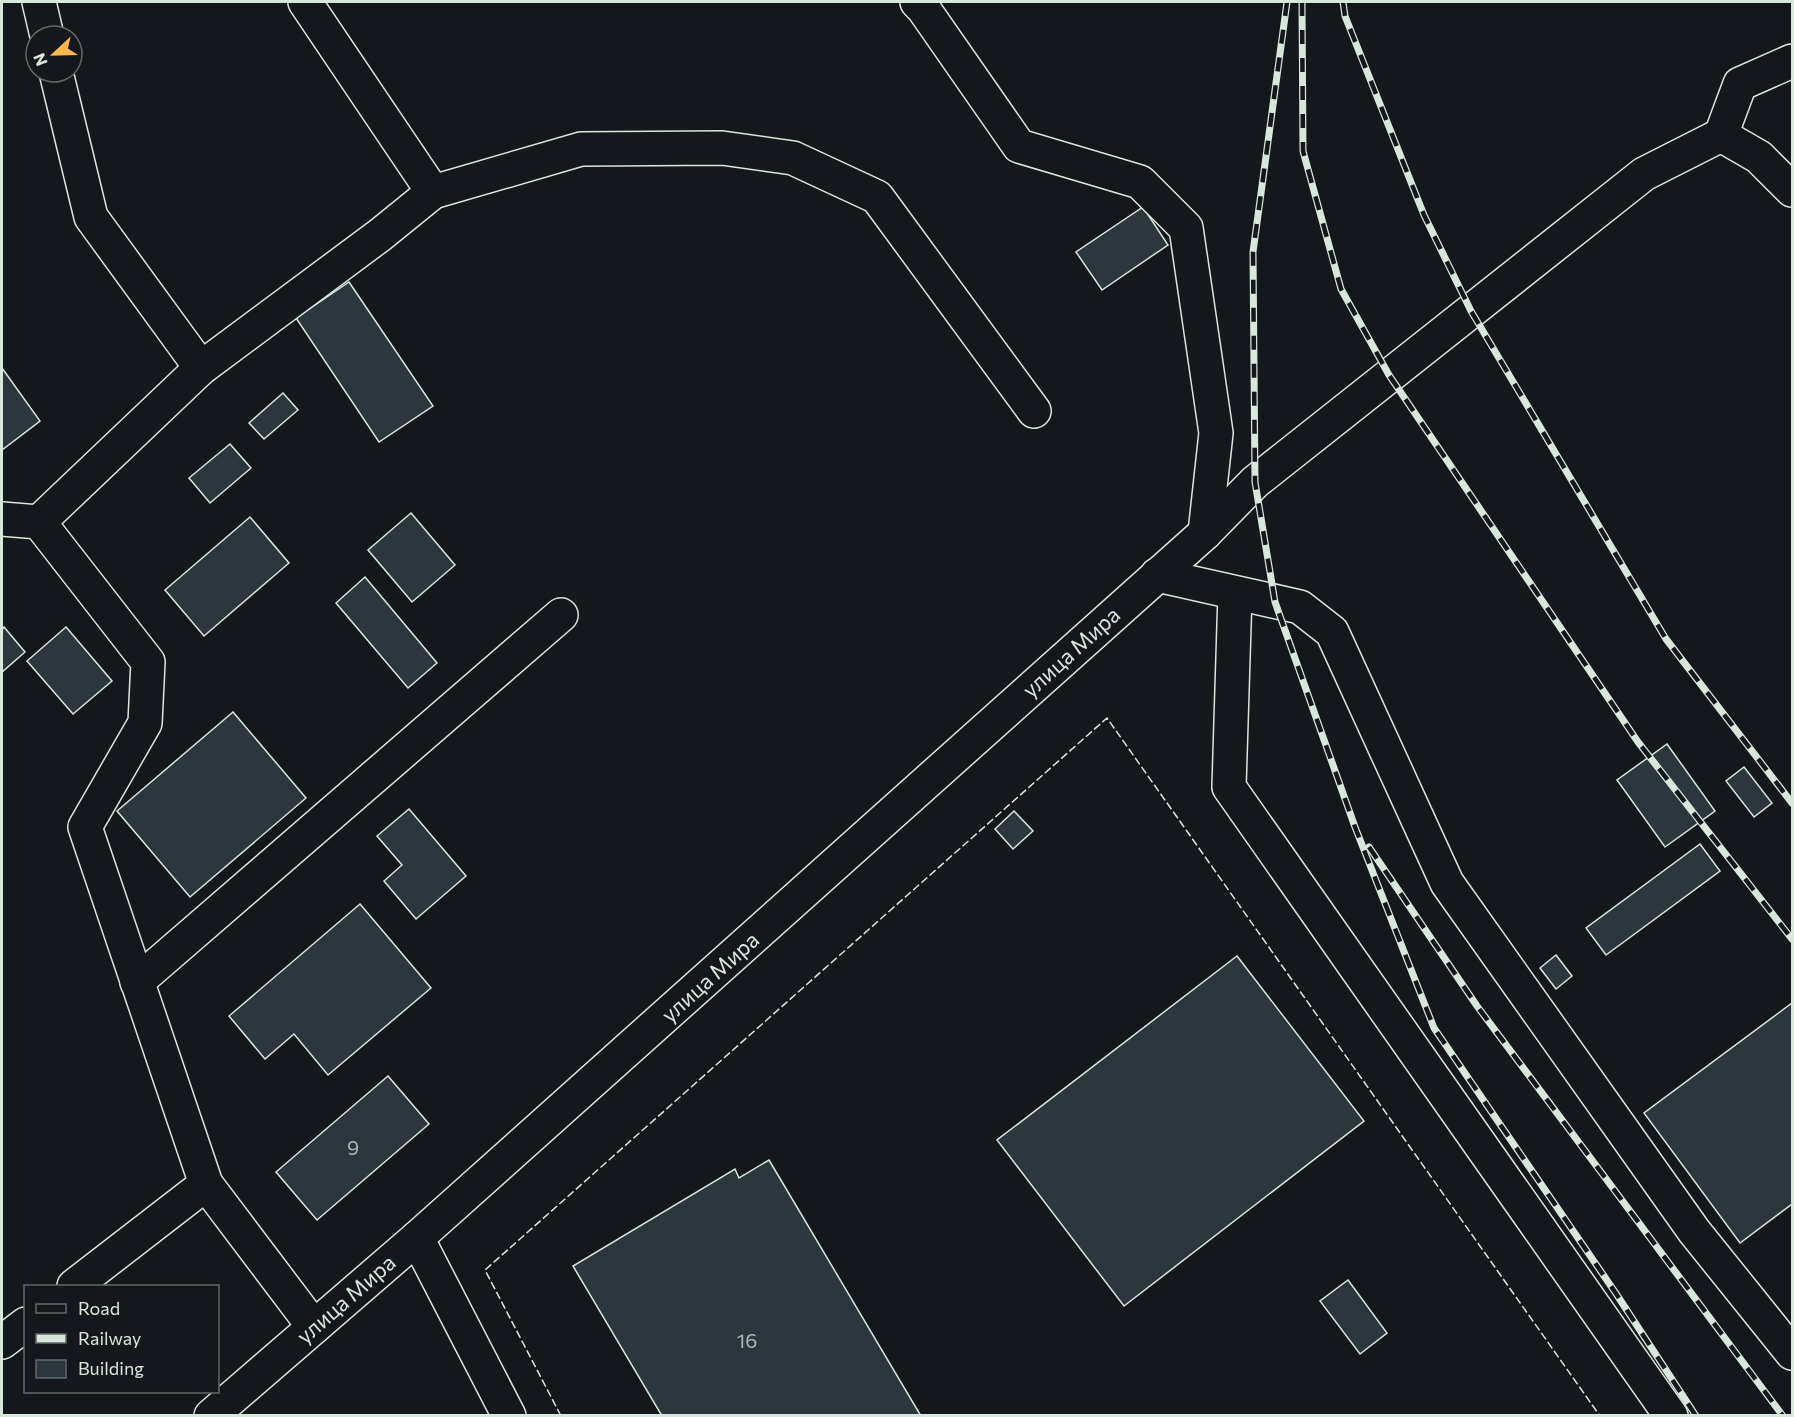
<svg xmlns="http://www.w3.org/2000/svg" width="1794" height="1417" viewBox="0 0 1794 1417" font-family="Commissioner,sans-serif">
  <style>
    .building { fill: #2c363c; stroke: #d8e6dc; stroke-width: 1.5 }
    .lines { fill: none; stroke-linecap: round; stroke-linejoin: round }
    .minor-casing { stroke: #d8e6dc; stroke-width: 36 }
    .minor { stroke: #14181c; stroke-width: 33 }
    .rail-casing { stroke: #d8e6dc; stroke-width: 7 }
    .rail { stroke: #14181c; stroke-width: 4.5; stroke-dasharray: 14; stroke-linecap: butt }
    .fence { stroke: #d8e6dc; stroke-width: 1.5; stroke-dasharray: 8 3; stroke-linecap: butt }
    .labels { text-anchor: middle; stroke-width: 4.5; stroke-linejoin: round; paint-order: stroke }
    .number-label { font-size: 20px; fill: #adbab4 }
    .street-label { font-size: 22px; fill: #d8e6dc; stroke: #14181c }
  </style>
  <rect width="100%" height="100%" fill="#14181c"/>
  <g class="building">
    <path d="M1143 207 1168 245 1102 290 1076 252Z"/>
    <path d="M349 282 433 406 379 442 296 318Z"/>
    <path d="M2 368 40 421 2 450Z"/>
    <path d="M283 393 298 410 264 439 249 423Z"/>
    <path d="M230 444 251 468 210 503 189 478Z"/>
    <path d="M411 513 455 565 412 602 368 550Z"/>
    <path d="M250 517 289 563 204 636 165 590Z"/>
    <path d="M365 577 437 663 408 688 336 603Z"/>
    <path d="M4 627 25 652 2 672V630Z"/>
    <path d="M66 627 112 681 73 714 27 661Z"/>
    <path d="M233 712 306 798 190 897 117 811Z"/>
    <path d="M1667 744 1715 811 1665 847 1617 780Z"/>
    <path d="M1744 767 1772 803 1754 817 1726 781Z"/>
    <path d="M409 809 466 876 416 919 384 881 402 865 377 836Z"/>
    <path d="M1014 811 1033 831 1013 849 995 829Z"/>
    <path d="M1700 844 1720 871 1606 955 1586 928Z"/>
    <path d="M360 904 431 988 328 1075 294 1034 265 1059 229 1016Z"/>
    <path d="M1556 955 1572 976 1556 989 1540 968Z"/>
    <path d="M1237 956 1364 1121 1124 1306 997 1140Z"/>
    <path d="M1792 1003V1204L1740 1243 1644 1113Z"/>
    <path d="M388 1076 429 1124 317 1220 276 1172Z"/>
    <path d="M769 1160 921 1416H662L573 1266 735 1169 739 1178Z"/>
    <path d="M1348 1280 1387 1333 1360 1354 1320 1301Z"/>
  </g>
  <g class="lines">
    <defs>
      <g id="minor">
        <path d="M39 2 47 36"/>
        <path d="M305 2 433 192"/>
        <path d="M917 2 923 8 1019 146 1140 182 1186 228 1216 433 1205 533"/>
        <path d="M56 72 91 217 201 368"/>
        <path d="M1721 135 1740 84 1792 61"/>
        <path d="M2 519 39 522 148 662 145 723 85 827 206 1184 314 1327"/>
        <path d="M39 522 201 368 380 235 433 192 581 149 722 148 793 158 877 197 1034 411"/>
        <path d="M1157 575 1300 607 1332 632 1447 883 1694 1231 1792 1353"/>
        <path d="M1235 593 1229 787 1671 1416"/>
        <path d="M137 982 561 615"/>
        <path d="M417 1238 509 1416"/>
        <path d="M74 1286 206 1184"/>
        <path d="M2 1342 26 1324"/>
        <path d="M211 1416 417 1238 1205 533 1255 482 1644 174 1721 135 1759 157 1792 190"/>
      </g>
    </defs>
    <use href="#minor" class="minor-casing"/>
    <use href="#minor" class="minor"/>
    <defs>
      <g id="rail">
        <path d="M1287 2 1253 252 1255 482 1275 602 1355 827 1434 1028 1615 1292 1696 1416"/>
        <path d="M1302 2 1303 151 1341 289 1389 375 1638 742 1792 939"/>
        <path d="M1343 2 1345 16 1424 215 1471 311 1666 639 1792 803"/>
        <path d="M1369 847 1477 1006 1783 1416"/>
      </g>
    </defs>
    <use href="#rail" class="rail-casing"/>
    <use href="#rail" class="rail"/>
    <path class="fence" d="M561 1416 485 1270 1107 718 1600 1416"/>
  </g>
  <g class="labels">
    <g class="number-label">
      <text x="353" y="1155">9</text>
      <text x="747" y="1348">16</text>
    </g>
    <g class="street-label">
      <text transform="translate(1071 652) rotate(-42)" y="8">улица Мира</text>
      <text transform="translate(710 977) rotate(-42)" y="8">улица Мира</text>
      <text transform="translate(346 1299) rotate(-41)" y="8">улица Мира</text>
    </g>
  </g>
  <rect width="1794" height="1417" fill="none" stroke="#d8e6dc" stroke-width="6"/>
  <rect x="24" y="1285" width="195" height="108" fill="#14181c" stroke="#626a69" stroke-width="1.5"/>
  <rect x="36" y="1304" width="30" height="9" fill="#14181c" stroke="#626a69" stroke-width="1.5"/>
  <text x="78" y="1315" font-size="18" fill="#d8e6dc">Road</text>
  <rect x="36" y="1334" width="30" height="9" fill="#d8e6dc" stroke="#626a69" stroke-width="1.5"/>
  <text x="78" y="1345" font-size="18" fill="#d8e6dc">Railway</text>
  <rect x="36" y="1360" width="30" height="18" fill="#2c363c" stroke="#626a69" stroke-width="1.5"/>
  <text x="78" y="1375" font-size="18" fill="#d8e6dc">Building</text>
  <g transform="translate(54 54) rotate(248)"><circle r="28" fill="#14181c" stroke="#626a69" stroke-width="1.5"/>
  <path d="M0-4.5L10 22L0 15L-10 22Z" fill="#ffb74d"/>
  <text y="-9" font-size="16" font-weight="bold" text-anchor="middle" fill="#d8e6dc">N</text>
  </g>
</svg>
